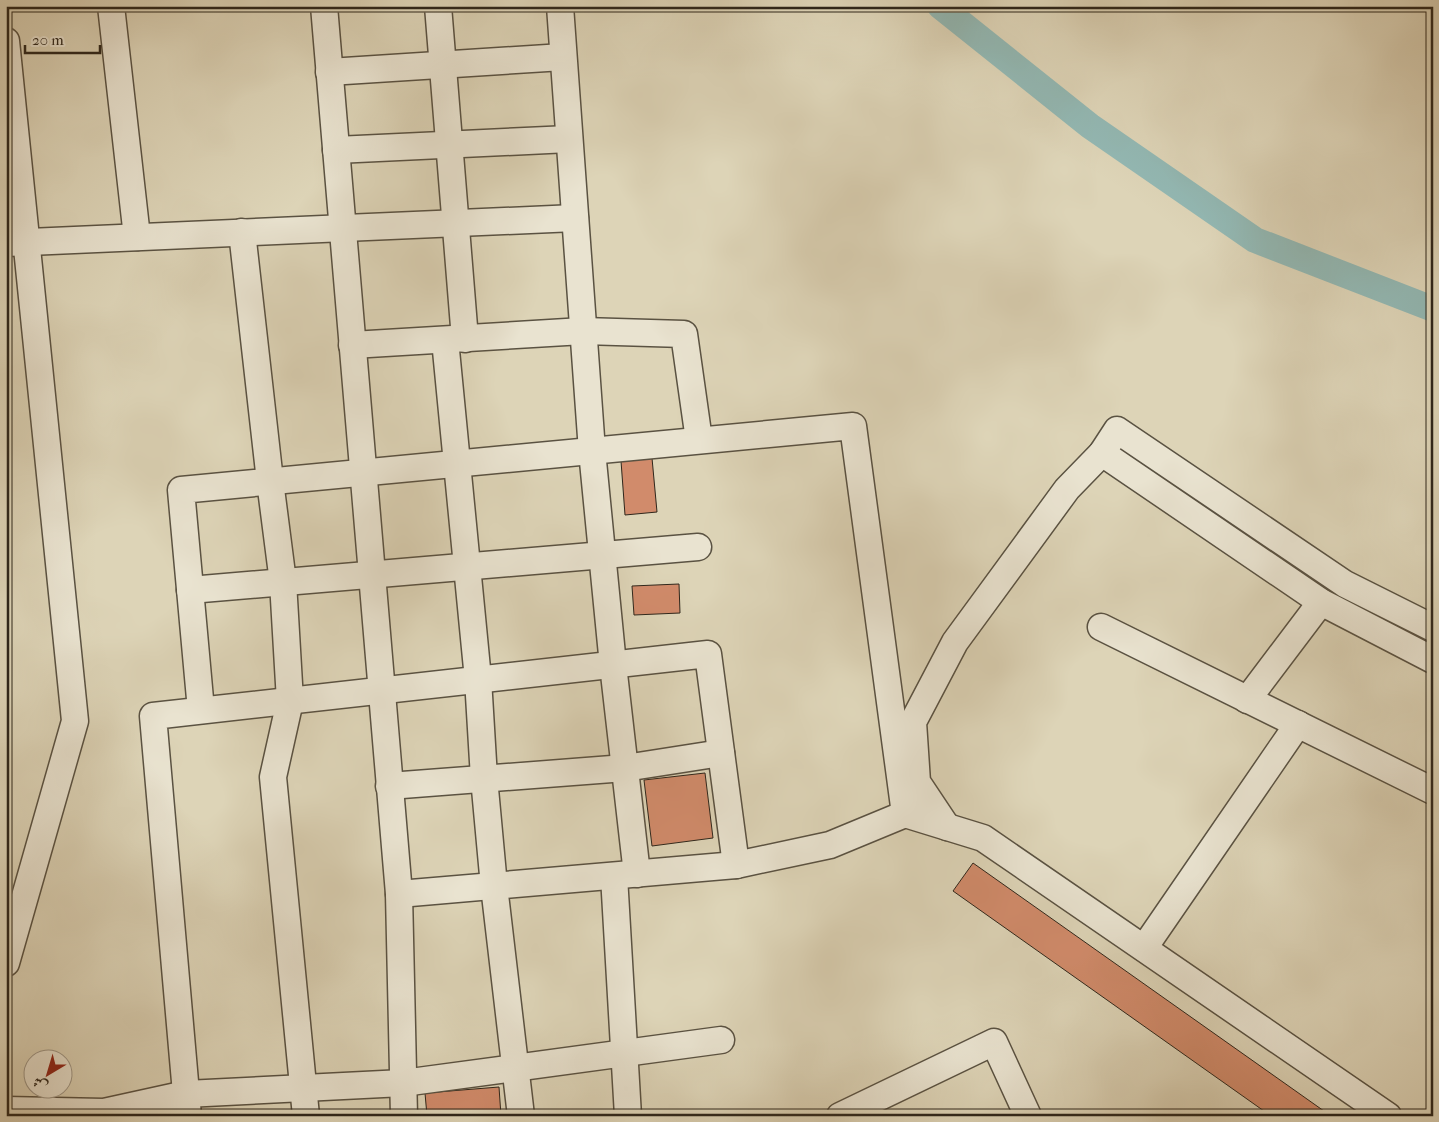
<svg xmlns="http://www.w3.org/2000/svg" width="1439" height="1122" viewBox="0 0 1439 1122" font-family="'IM FELL French Canon',Amiri,serif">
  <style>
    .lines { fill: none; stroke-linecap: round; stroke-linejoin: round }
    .canal { stroke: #93b8b3; stroke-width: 26 }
    .building { fill: #d18b6b; stroke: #2e261b }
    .minor-casing { stroke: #5a5242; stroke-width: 29 }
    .minor { stroke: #e9e3d0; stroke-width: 26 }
  </style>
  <rect width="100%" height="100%" fill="#ddd4b7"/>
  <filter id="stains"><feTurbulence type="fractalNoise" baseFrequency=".004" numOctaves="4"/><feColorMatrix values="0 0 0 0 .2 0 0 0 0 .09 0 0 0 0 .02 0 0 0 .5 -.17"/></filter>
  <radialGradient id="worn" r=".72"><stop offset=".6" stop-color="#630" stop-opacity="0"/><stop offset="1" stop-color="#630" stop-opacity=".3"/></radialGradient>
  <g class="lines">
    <path class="canal" d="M940 6 1090 126 1255 240 1433 309"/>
  </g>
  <g class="building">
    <path d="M652 458 657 512 625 515 621 461Z"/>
    <path d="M679 584 680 613 634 615 632 586Z"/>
    <path d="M705 773 713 838 652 846 644 780Z"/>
    <path d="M973 863 1331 1116H1271L953 891Z"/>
    <path d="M499 1087 501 1116H427L425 1093Z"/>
  </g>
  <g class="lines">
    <defs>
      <g id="minor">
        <path d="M111 6 137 237"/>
        <path d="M324 6 399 894 404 1116"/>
        <path d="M438 6 465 339"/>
        <path d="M560 6 592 451 613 665 637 874"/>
        <path d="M6 41 75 721 6 963"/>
        <path d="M329 72 563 57"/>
        <path d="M336 150 569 139"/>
        <path d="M242 232 270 481 283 582 290 701 273 777 306 1116"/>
        <path d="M6 243 575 218"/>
        <path d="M445 340 478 679 484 778 494 886 521 1116"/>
        <path d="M352 345 583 331 684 334 699 440"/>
        <path d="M1102 453 1321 602 1433 660"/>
        <path d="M190 590 698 547"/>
        <path d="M1101 627 1433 791"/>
        <path d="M1247 700 1321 602"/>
        <path d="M201 710 181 490 853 426 905 814"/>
        <path d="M389 786 625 768 721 753"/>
        <path d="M947 827 917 782 913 722 955 642 1067 489 1102 453 1117 430 1345 584 1433 628"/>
        <path d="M614 876 628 1116"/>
        <path d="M399 894 736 865 830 845 905 814 983 838 1388 1116"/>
        <path d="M1144 948 1298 724"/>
        <path d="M6 1110 104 1112 186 1094 403 1083 721 1040"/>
        <path d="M188 1116 153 716 708 654 736 865"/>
        <path d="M840 1116 994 1042 1028 1116"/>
      </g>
    </defs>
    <use href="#minor" class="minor-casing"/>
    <use href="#minor" class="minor"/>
  </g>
  <rect width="1439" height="1122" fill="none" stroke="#ddd4b7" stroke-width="25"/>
  <rect x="8" y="8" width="1424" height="1107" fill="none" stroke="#2e261b" stroke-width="2.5"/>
  <rect x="12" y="12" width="1414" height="1097" fill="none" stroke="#2e261b"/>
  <g transform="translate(48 1074) rotate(218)"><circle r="24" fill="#e9e3d0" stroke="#9e9788"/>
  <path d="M0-4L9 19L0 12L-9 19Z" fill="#8f2418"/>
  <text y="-8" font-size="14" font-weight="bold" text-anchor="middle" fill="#2e261b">ش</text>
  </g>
  <path d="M25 45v8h75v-8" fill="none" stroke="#2e261b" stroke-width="2.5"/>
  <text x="32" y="45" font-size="15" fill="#2e261b" stroke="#e9e3d0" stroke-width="4" paint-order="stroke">20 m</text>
  <rect width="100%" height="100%" filter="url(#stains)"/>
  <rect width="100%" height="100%" fill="url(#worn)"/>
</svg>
